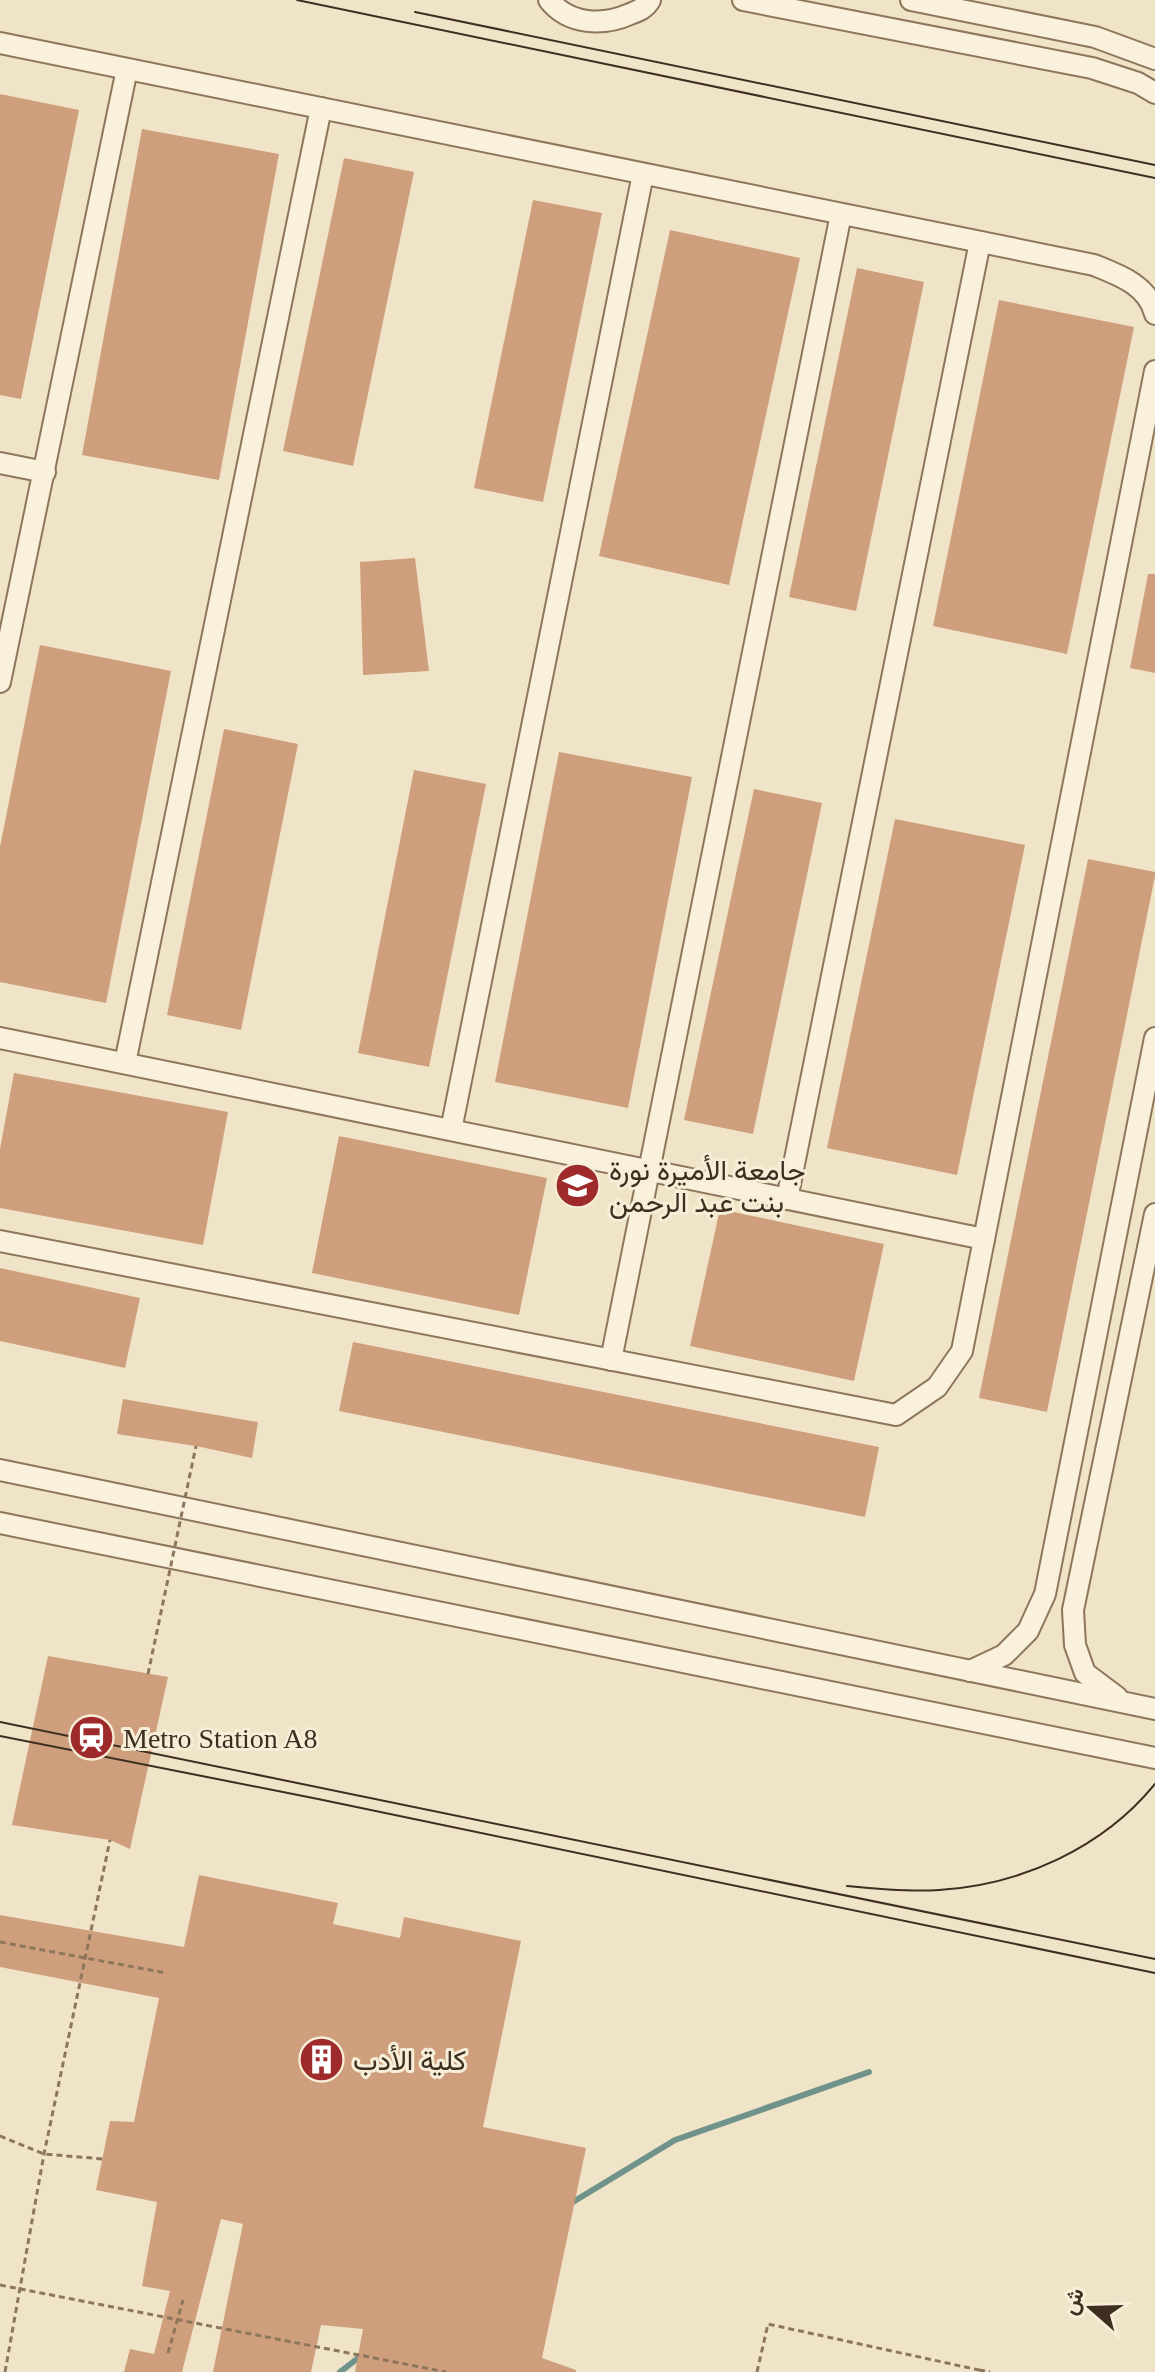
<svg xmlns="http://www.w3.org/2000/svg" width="1155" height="2372" viewBox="0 0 1155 2372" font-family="'Times New Roman',Vazirmatn,serif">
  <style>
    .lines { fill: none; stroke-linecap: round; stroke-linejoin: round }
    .stream { stroke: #6f938a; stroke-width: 6 }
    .building { fill: #cf9f7d }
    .street-casing { stroke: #8d765c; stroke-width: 24 }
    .path { stroke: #8d765c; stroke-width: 3; stroke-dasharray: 6 4; stroke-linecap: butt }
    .street { stroke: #faf1dc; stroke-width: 20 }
    .tram { stroke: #3d2e20; stroke-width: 2 }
    .path-bridge { stroke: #8d765c; stroke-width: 3; stroke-dasharray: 6 4; stroke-linecap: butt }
    .labels { text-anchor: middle; stroke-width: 6; stroke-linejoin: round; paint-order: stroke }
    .poi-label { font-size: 28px; fill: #3d2e20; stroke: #f7eed8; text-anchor: start }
  </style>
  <rect width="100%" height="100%" fill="#f0e4c8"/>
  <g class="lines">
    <g class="stream">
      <path d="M568 2205 675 2140 869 2072"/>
      <path d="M340 2372 362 2355"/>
    </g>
  </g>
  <g class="building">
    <path d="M0 94 79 110 21 399 0 395Z"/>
    <path d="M142 129 279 154 219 480 82 455Z"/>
    <path d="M344 158 414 172 353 466 283 451Z"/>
    <path d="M533 200 602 213 543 502 474 488Z"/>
    <path d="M670 230 800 258 729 585 599 556Z"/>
    <path d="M857 268 924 282 856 611 789 597Z"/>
    <path d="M999 300 1134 327 1067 654 933 626Z"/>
    <path d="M415 558 429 671 363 675 360 562Z"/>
    <path d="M1148 574H1155V673L1130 668Z"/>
    <path d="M40 645 171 671 106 1003 0 982V847Z"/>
    <path d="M224 729 298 744 241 1030 167 1015Z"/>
    <path d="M559 752 692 777 628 1108 495 1082Z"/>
    <path d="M414 770 486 784 429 1067 358 1053Z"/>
    <path d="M754 789 822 803 753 1134 684 1120Z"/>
    <path d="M895 819 1025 845 957 1175 827 1148Z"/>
    <path d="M1088 859 1155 872V876L1047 1412 979 1398Z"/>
    <path d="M14 1073 228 1112 203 1245 0 1208V1149Z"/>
    <path d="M339 1136 547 1178 519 1315 312 1273Z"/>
    <path d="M720 1209 884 1244 854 1381 690 1346Z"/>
    <path d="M0 1268 140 1298 125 1368 0 1341Z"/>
    <path d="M353 1342 879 1447 865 1517 339 1411Z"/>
    <path d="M123 1399 258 1422 252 1458 196 1446 117 1434Z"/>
    <path d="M48 1656 168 1677 130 1849 110 1840 12 1825Z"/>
    <path d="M199 1875 338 1903 333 1924 400 1938 404 1917 521 1941 483 2127 586 2148 542 2358 576 2370V2372H355L363 2329 321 2325 311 2372H213L243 2224 221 2219 182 2372H124L130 2349 154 2354 170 2291 142 2286 157 2202 96 2190 110 2121 134 2122 159 1998 0 1967V1915L184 1947Z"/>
  </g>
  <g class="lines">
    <defs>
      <g id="street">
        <path d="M549 0C569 25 603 26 630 14 638 11 646 8 650 0"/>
        <path d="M743 0 1092 68 1138 83 1155 93"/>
        <path d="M911 0 1095 37 1155 59"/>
        <path d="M0 43 1094 265C1119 275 1148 285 1155 314"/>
        <path d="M0 463 45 472"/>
        <path d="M0 682 127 69"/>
        <path d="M0 1038 984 1239"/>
        <path d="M125 1063 321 108"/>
        <path d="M451 1130 643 174"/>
        <path d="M787 1199 980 242"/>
        <path d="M0 1241 896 1415 937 1387 962 1351 1155 371"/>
        <path d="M611 1360 841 214"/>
        <path d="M0 1470 1155 1709"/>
        <path d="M0 1523 1155 1758"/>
        <path d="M970 1671 1004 1655 1028 1631 1045 1594 1155 1038"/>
        <path d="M1117 1697 1085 1673 1075 1645 1073 1610 1155 1214"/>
      </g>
    </defs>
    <use href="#street" class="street-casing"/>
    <g class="path">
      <path d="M0 1942 166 1973"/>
      <path d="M0 2136 44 2154 103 2159"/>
      <path d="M0 2285 446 2372"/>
      <path d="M168 2353 183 2300"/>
      <path d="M979 2370 990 2372"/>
      <path d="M5 2372 44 2154 110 1840"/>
      <path d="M757 2372 768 2324 979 2370V2372"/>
    </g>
    <use href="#street" class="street"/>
    <g class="tram">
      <path d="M297 0 1155 178"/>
      <path d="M415 12 1155 165"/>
      <path d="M0 1722 1155 1959"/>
      <path d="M0 1736 318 1799 1155 1973"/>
      <path d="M847 1886C877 1889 909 1892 939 1890 1021 1885 1103 1848 1155 1784"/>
    </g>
    <path class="path-bridge" d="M148 1674 196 1446"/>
  </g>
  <defs>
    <symbol id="university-disc" viewBox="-11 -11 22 22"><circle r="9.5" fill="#9e2a2b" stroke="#f7eed8"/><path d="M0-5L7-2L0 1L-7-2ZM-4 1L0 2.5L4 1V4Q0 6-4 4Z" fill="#fff"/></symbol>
    <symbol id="station-disc" viewBox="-11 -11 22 22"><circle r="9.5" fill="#9e2a2b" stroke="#f7eed8"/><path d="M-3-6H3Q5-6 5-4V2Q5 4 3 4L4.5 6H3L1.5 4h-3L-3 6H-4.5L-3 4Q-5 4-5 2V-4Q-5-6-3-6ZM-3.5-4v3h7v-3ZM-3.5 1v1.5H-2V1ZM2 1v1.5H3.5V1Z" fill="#fff"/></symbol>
    <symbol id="building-disc" viewBox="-11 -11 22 22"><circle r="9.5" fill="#9e2a2b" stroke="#f7eed8"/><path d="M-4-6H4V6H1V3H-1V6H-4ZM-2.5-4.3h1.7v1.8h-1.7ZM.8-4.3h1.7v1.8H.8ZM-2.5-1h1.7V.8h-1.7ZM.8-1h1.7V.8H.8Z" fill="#fff"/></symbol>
  </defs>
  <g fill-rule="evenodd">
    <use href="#university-disc" x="552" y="1160" width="51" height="51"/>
    <use href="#station-disc" x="66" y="1712" width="51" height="51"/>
    <use href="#building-disc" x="296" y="2034" width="51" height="51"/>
  </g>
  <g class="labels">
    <g class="poi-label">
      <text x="609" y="1180">جامعة الأميرة نورة<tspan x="609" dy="32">بنت عبد الرحمن</tspan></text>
      <text x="123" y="1748">Metro Station A8</text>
      <text x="353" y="2070">كلية الأدب</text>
    </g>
  </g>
  <g transform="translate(1091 2308) rotate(290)" stroke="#f7eed8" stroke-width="6" paint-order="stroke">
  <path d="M0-6L14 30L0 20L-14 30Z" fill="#3d2e20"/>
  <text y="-12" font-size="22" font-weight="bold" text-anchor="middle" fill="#3d2e20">ش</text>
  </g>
</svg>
